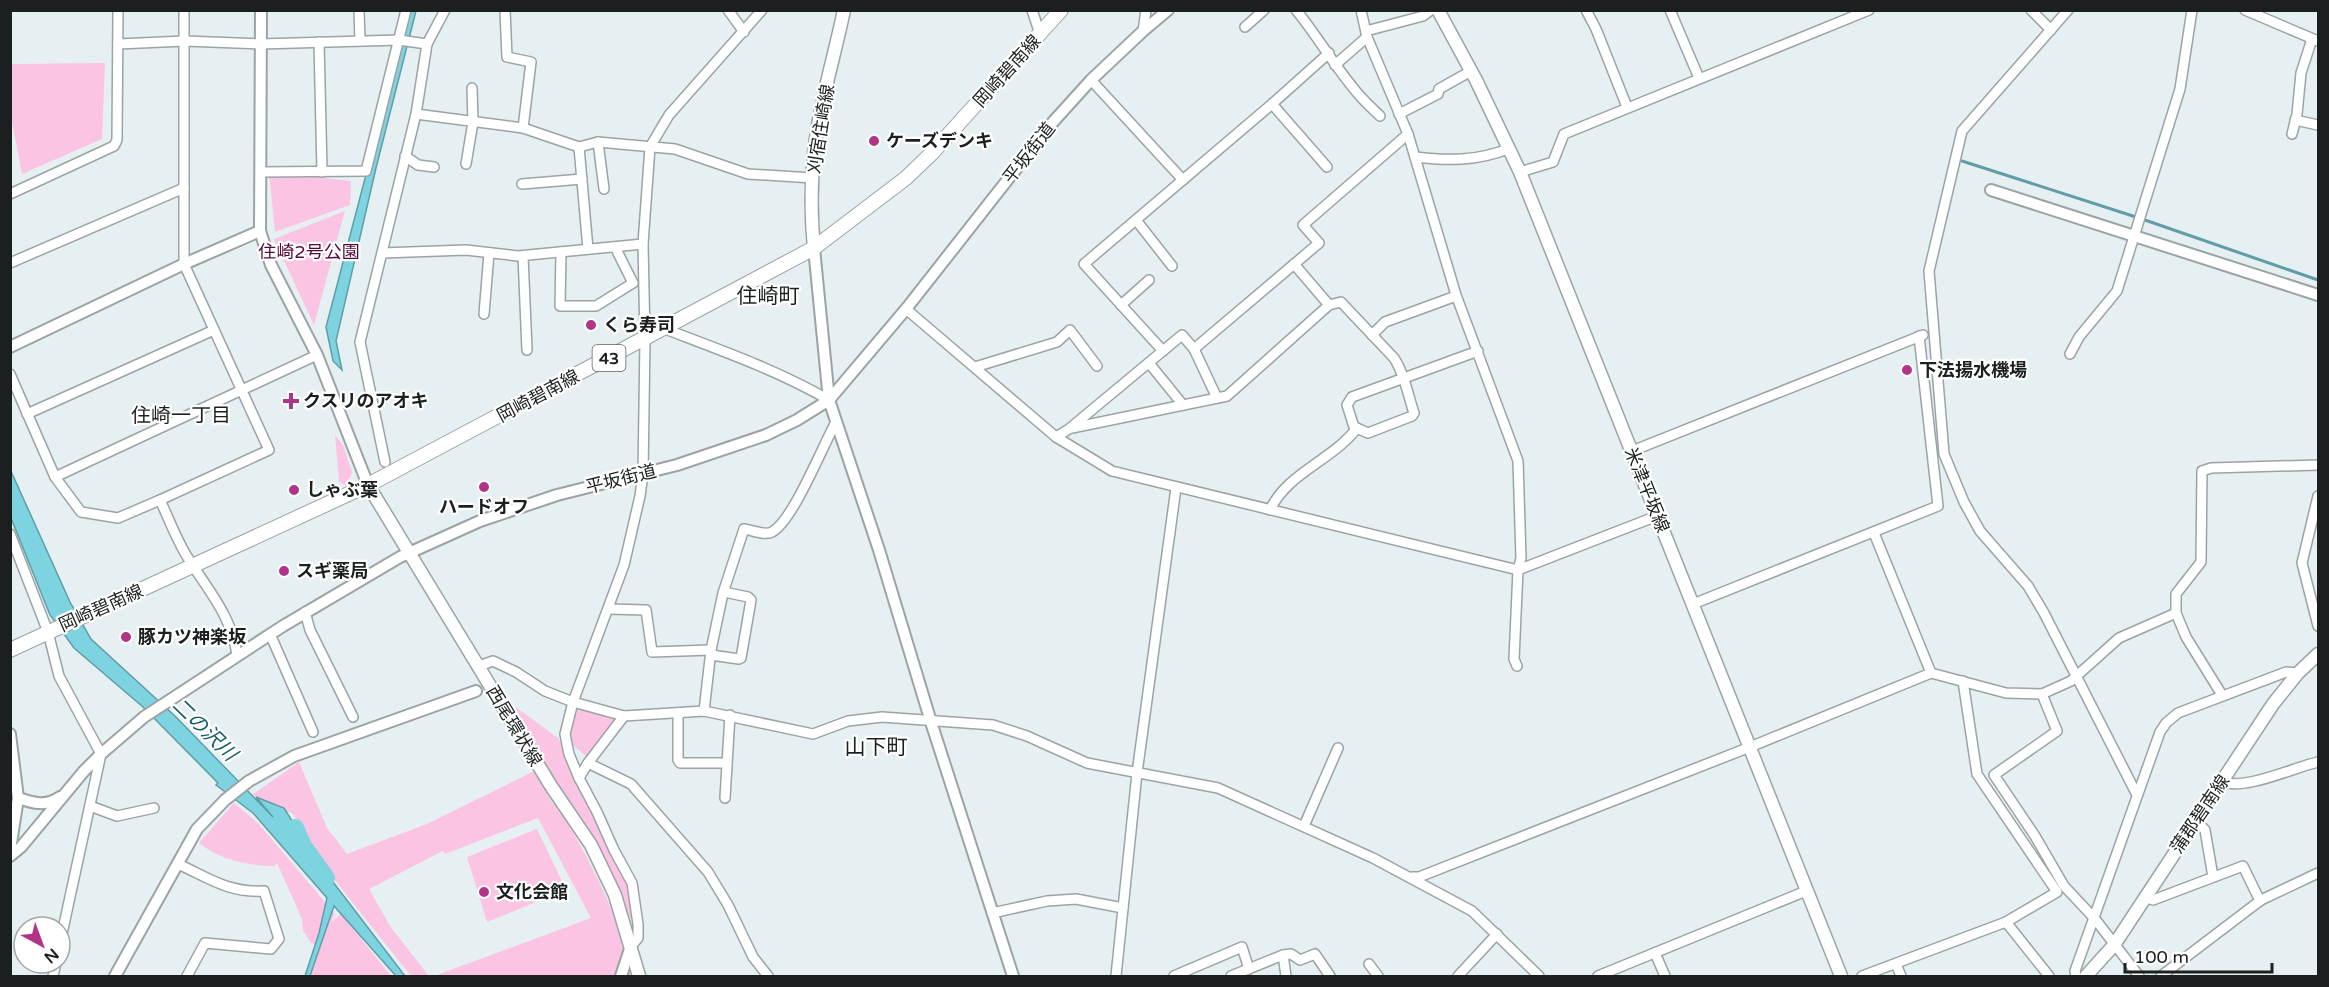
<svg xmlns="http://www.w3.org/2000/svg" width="2329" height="987" viewBox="0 0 2329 987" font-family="'Varela Round','Noto Sans JP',sans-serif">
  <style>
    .green { fill: #fbc4e2 }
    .water { fill: #7dd3e0; stroke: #609da6; stroke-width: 1.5 }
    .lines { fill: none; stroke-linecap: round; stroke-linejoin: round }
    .stream { stroke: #609da6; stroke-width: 3 }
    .river { stroke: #7dd3e0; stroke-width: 18 }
    .minor-casing { stroke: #9aa4a5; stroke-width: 12 }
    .tertiary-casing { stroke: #9aa4a5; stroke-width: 14 }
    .secondary-casing { stroke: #9aa4a5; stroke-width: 15 }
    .primary-casing { stroke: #9aa4a5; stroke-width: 16 }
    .minor { stroke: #fff; stroke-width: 9 }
    .tertiary { stroke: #fff; stroke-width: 10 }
    .secondary { stroke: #fff; stroke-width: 12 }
    .primary { stroke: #fff; stroke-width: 14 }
    .poi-dot { fill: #b13587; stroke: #fff; stroke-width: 2 }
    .labels { text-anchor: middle; stroke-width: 4.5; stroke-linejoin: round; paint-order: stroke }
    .shield { fill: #fff; stroke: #5f6262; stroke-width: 1.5 }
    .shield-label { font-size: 16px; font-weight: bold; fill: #1b1f1f }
    .street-label { font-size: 18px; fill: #1b1f1f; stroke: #fff }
    .poi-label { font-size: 18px; font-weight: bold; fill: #1b1f1f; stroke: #fff; text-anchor: start }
    .park-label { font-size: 18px; fill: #520a3b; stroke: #fff }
    .neighbourhood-label { font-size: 20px; fill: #1b1f1f; stroke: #fff }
    .water-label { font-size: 20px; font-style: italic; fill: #105b64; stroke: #fff }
    .quarter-label { font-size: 21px; fill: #1b1f1f; stroke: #fff }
  </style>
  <rect width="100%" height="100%" fill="#e6f0f2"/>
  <g class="green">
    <path d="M105 63 102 139 22 174 11 117V64Z"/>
    <path d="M269 172 351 181 350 205 275 232Z"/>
    <path d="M345 211 314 325 274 239Z"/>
    <path d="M335 435 343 445 352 472 347 486 339 482Z"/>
    <path d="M510 703 558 738 564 748 628 883 635 928 585 823 557 785Z"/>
    <path d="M575 708 618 718 587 757 573 745 571 733Z"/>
    <path d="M299 762 327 828 347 854 427 824 534 771 553 804 556 803C588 857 619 915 634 976H434L591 918 538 818 445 854 443 851 369 889 390 926 428 975 427 976H411L310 849 312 846 293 814 252 795Z"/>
    <path d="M234 803 258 823 335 914 331 922 341 914 391 976H311L323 938 319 945 311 943 303 931 302 919 277 863 275 866C249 866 220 860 199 843Z"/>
    <path d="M537 829 566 890 487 922 467 857Z"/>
  </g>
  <g class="water">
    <path d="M409 11H416L376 168 336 341 342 370 333 361 326 327Z"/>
    <path d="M10 469 70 602 91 639 176 717 273 817 256 797 284 808 316 859 301 847 333 882 405 976H396L334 906 310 976H305L319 933 327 898 253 813 216 785 218 783 143 707 74 648 50 615 11 518Z"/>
  </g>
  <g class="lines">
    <g class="stream">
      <path d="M1962 161 2136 217"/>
      <path d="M2142 219 2318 280"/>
    </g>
    <path class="river" d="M295 828 303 846 326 878"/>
    <defs>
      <g id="minor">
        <path d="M184 10V264L269 450 160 500C169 519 177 541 188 558 208 590 233 618 237 656"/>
        <path d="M359 10 360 41"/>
        <path d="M505 10 507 57 531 62 523 128"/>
        <path d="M728 10 744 32"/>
        <path d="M1032 10 1040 34"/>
        <path d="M1296 10C1319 38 1336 69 1360 96 1366 103 1373 109 1380 116"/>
        <path d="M1361 10 1367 37 1408 134 1456 295 1518 461 1521 558 1518 570 1514 659 1517 666"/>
        <path d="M1586 10 1596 29 1627 107"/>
        <path d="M1670 10 1699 78"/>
        <path d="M2031 10 2051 30"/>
        <path d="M2068 10 1962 131 1929 271 1944 454 1964 502 1980 531 2028 586 2044 613 2137 795"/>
        <path d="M2245 10 2318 41"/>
        <path d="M1245 27 1264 10"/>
        <path d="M1143 31 1146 10"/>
        <path d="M1366 31 1423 16 1431 10"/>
        <path d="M319 42 322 172"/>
        <path d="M118 44 185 41 260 44 399 40 427 44"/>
        <path d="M1335 65 1367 37"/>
        <path d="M1091 80 1183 180"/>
        <path d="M1272 104 1327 167"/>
        <path d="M416 114 523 128 579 147 598 142 675 149 748 174 813 178"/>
        <path d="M1399 114 1438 94 1439 89 1471 71"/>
        <path d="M2295 120 2318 125"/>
        <path d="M2292 134 2297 114 2301 73 2312 39"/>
        <path d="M598 142 604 189"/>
        <path d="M579 147 588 249"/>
        <path d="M405 156 418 165 434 167"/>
        <path d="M1415 157C1448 161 1477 161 1508 149"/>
        <path d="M466 164 473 122 472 88"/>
        <path d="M262 172 366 171 406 10"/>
        <path d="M1520 172 1553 162 1564 134 1869 10"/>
        <path d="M522 184 582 179"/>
        <path d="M10 194 114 146 117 140 118 10"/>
        <path d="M1136 220 1172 266"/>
        <path d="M561 252 560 306H596L633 283 615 247"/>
        <path d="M382 253 466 250 518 256 643 244"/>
        <path d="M523 256 527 350"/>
        <path d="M10 263 184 188"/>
        <path d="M1121 305 1149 280"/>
        <path d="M1329 305 1341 302 1394 358C1404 373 1408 395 1414 413L1412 416 1368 433 1354 427 1347 405 1352 397 1478 351"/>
        <path d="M906 309 1056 437 1112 471 1518 570 1657 516"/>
        <path d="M484 314 489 253"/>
        <path d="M665 329C720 350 777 370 829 400"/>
        <path d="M1372 335 1385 322 1456 296"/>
        <path d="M1194 349 1217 398"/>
        <path d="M1163 351 1084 264 1272 104 1329 53"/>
        <path d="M2070 354 2079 337 2117 291 2180 89 2192 10"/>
        <path d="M1149 363 1183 405"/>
        <path d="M975 367 1057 342 1070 330 1097 366"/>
        <path d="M10 374 55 477 317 355"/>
        <path d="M27 414 214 330"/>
        <path d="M1072 428 1227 396 1329 305 1294 264"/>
        <path d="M1056 437 1069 429 1182 335 1194 349 1319 243 1303 225 1408 134"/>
        <path d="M1632 451 1923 335"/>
        <path d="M385 462 360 342 416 114 427 44 445 10"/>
        <path d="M55 477 81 512 118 518 160 500"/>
        <path d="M2318 496 2302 563 2318 626"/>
        <path d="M1270 510C1287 473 1333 460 1357 428"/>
        <path d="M1874 533 1931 673"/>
        <path d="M10 534 48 632 59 676 101 754 60 943"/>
        <path d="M1693 604 1938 506 1919 336"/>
        <path d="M608 609 646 610 652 652 711 650"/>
        <path d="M305 612 310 630 353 717"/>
        <path d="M270 634 313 732"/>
        <path d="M711 655 739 659 741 658 751 600 748 597 724 592"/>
        <path d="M479 666 493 661 516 672 545 691 573 702 624 716 704 711 813 734 848 721 882 717 993 725 1027 736 1087 763 1218 788 1373 858 1472 911 1539 976"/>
        <path d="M2042 694 2057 731 1994 775 2035 836 2064 886 2095 919 2139 976"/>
        <path d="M2222 695 2186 637 2176 613V594L2201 562 2202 471 2211 468 2318 465"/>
        <path d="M704 711 711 650 723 593 744 529C752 530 765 536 772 532 793 521 823 445 836 422"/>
        <path d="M678 713V760L680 763H727"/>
        <path d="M588 763 624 716"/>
        <path d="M579 778 588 763 631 784 708 872 728 905 753 957 768 976"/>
        <path d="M2222 782C2247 790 2292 768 2318 762"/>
        <path d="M725 798 730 715"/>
        <path d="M90 806 117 816 154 808"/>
        <path d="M2195 820 2205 830 2213 877"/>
        <path d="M1304 826 1338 748"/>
        <path d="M178 864C209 878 228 893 264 891L279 939 271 949 205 943 187 976"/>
        <path d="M1412 877H1419L1750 747 1931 673 2006 693 2042 694 2071 681 2119 638 2176 613"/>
        <path d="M2145 897 2153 900 2243 866 2260 901"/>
        <path d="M992 913 1047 901 1076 899 1123 908"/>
        <path d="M2006 922 2049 976"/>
        <path d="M631 946 638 938V924L632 883 614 850 597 812 579 778 569 754 565 734 573 702 624 565 640 496 643 474 645 339 643 244 650 147 669 115 762 10"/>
        <path d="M1655 953 1665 976"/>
        <path d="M1283 955 1286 976"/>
        <path d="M1369 964 1378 976"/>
        <path d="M1896 964 1901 976"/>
        <path d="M53 976 56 963"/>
        <path d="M1116 976 1137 773 1176 488"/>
        <path d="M1174 976 1242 947 1249 969"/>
        <path d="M1231 976 1283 955 1291 954 1300 960 1315 954 1330 976"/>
        <path d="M1458 976 1497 934"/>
        <path d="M1598 976 1806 891"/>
        <path d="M1862 976 2006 922 2057 892 1977 774 1963 681"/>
        <path d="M2076 976 2075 971 2160 732 2166 723 2178 713 2286 672 2298 673"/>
        <path d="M2161 976 2261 900 2318 873"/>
      </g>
      <g id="tertiary">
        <path d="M261 10 260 231 271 265 317 355 368 485"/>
        <path d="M1991 190 2318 295"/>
        <path d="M814 248 829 400 879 550 931 722 1013 976"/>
        <path d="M10 347 184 264 260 231"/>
        <path d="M10 734 18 798 10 850"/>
        <path d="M18 798C33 803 46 807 60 797"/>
        <path d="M10 856 21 847 84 771 101 754 144 717 283 626 400 557 480 521 557 495 677 465 766 435 797 420 829 400 906 309 1053 122 1091 80 1143 31 1168 10"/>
        <path d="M115 976 197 829 225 800 249 781 294 756 476 691"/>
        <path d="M621 976 631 946"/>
      </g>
      <g id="secondary">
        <path d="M1438 10 1476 80 1520 172 1841 976"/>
        <path d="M814 248C809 198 812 145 824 96 830 68 838 39 844 10"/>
        <path d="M368 485 551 786 591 845 615 895 639 976"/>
        <path d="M2086 976 2114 945 2273 704 2298 673 2318 654"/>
      </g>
      <path id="primary" d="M10 650 368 485 814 248 906 178 932 153 1061 10"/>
    </defs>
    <use href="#minor" class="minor-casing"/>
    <use href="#tertiary" class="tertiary-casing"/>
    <use href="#secondary" class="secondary-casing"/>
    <use href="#primary" class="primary-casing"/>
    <use href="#minor" class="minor"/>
    <use href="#tertiary" class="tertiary"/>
    <use href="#secondary" class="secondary"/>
    <use href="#primary" class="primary"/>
  </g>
  <g class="poi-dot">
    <circle cx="874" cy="141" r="6"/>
    <circle cx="591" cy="325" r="6"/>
    <circle cx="1907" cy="370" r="6"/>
    <path d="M288 392h6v6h6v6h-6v6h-6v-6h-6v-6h6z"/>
    <circle cx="484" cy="487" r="6"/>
    <circle cx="294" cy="490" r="6"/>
    <circle cx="284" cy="571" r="6"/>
    <circle cx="126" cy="637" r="6"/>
    <circle cx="484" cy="892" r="6"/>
  </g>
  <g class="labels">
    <rect class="shield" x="592.5" y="345" width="33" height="26" rx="4.5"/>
    <g class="shield-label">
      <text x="609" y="364">43</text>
    </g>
    <g class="street-label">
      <text transform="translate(1007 71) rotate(-48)" y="6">岡崎碧南線</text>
      <text transform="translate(821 129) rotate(-81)" y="6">刈宿住崎線</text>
      <text transform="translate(1029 153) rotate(-52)" y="6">平坂街道</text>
      <text transform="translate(538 396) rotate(-28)" y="6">岡崎碧南線</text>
      <text transform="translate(621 479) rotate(-14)" y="6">平坂街道</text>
      <text transform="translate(1647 490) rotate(68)" y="6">米津平坂線</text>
      <text transform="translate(101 608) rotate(-24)" y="6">岡崎碧南線</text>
      <text transform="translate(514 726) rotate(59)" y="6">西尾環状線</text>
      <text transform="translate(2200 814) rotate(-56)" y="6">蒲郡碧南線</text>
    </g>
    <g class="poi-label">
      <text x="886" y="147">ケーズデンキ</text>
      <text x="603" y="331">くら寿司</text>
      <text x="1919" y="376">下法揚水機場</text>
      <text x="303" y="407">クスリのアオキ</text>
      <text x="306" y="496">しゃぶ葉</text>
      <text x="484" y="513" text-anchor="middle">ハードオフ</text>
      <text x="296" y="577">スギ薬局</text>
      <text x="138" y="643">豚カツ神楽坂</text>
      <text x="496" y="898">文化会館</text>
    </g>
    <g class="park-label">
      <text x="309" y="258">住崎2号公園</text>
    </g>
    <g class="neighbourhood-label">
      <text x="181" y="422">住崎一丁目</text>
    </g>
    <g class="water-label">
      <text transform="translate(205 729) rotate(44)" y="7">二の沢川</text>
    </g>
    <g class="quarter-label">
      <text x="768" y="303">住崎町</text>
      <text x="876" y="754">山下町</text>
    </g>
  </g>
  <rect width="2329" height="987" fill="none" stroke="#1b1f1f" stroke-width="24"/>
  <g transform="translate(42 945) rotate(139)"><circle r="28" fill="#ffffff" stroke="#a4a5a5" stroke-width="1.5"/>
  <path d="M0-4.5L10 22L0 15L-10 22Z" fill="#b13587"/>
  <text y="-9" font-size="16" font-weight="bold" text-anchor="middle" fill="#1b1f1f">N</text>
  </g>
  <path d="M2125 963v9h147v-9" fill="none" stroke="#1b1f1f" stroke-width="3"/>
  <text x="2134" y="963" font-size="18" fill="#1b1f1f" stroke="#ffffff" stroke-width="4.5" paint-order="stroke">100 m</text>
</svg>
